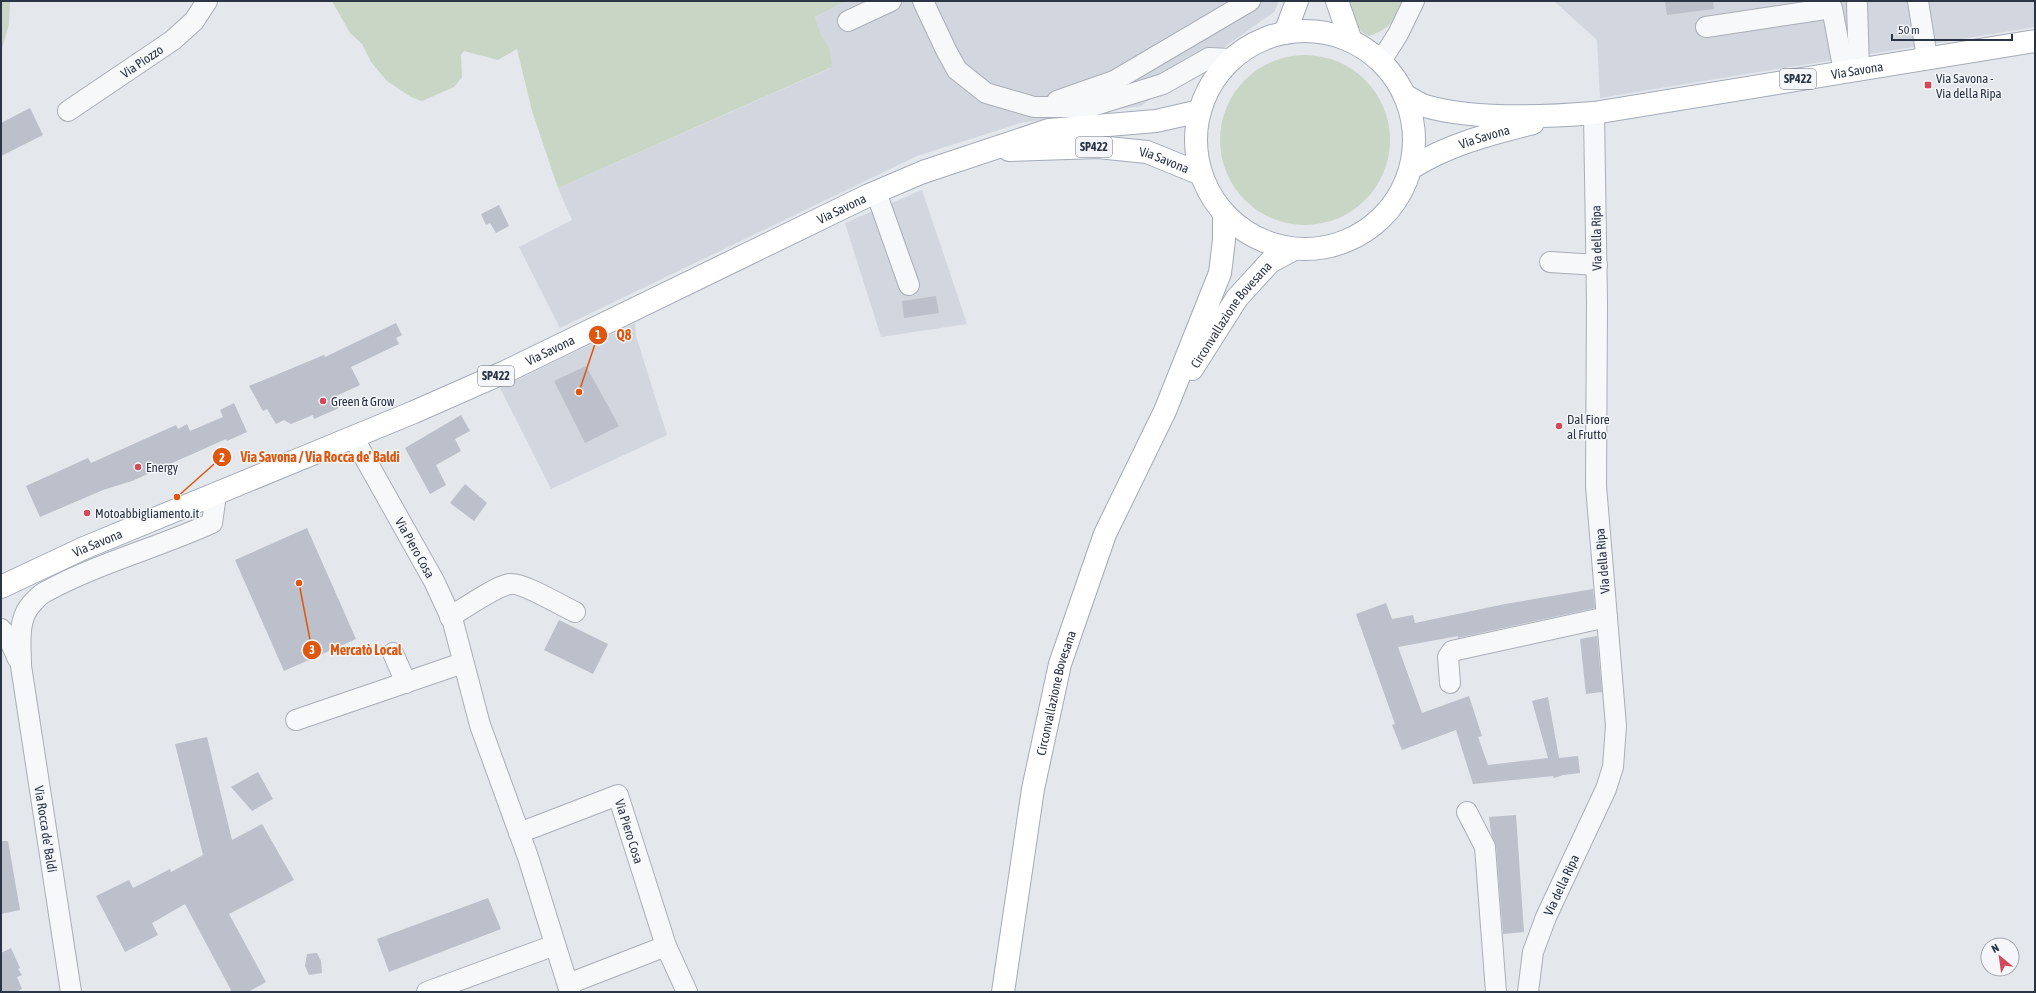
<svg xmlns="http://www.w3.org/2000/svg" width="2036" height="993" viewBox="0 0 2036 993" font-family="'Asap Condensed',sans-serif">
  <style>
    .built { fill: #d2d6de }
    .green { fill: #c9d6c5 }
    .building { fill: #bbc0ca }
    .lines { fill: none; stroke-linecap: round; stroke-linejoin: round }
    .minor-casing { stroke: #a9aeb7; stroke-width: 22 }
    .major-casing { stroke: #a3abb8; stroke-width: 24 }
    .minor { stroke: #f7f8fa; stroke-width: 20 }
    .major { stroke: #fff; stroke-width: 22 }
    .poi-dot { fill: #d1495b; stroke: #f4f6f9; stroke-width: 1.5 }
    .labels { text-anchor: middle; stroke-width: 3; stroke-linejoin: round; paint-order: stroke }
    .shield { fill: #f4f6f9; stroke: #676e7b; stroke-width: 1 }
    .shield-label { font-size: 12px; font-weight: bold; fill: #2b3445 }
    .street-label { font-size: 13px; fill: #2b3445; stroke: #f4f6f9 }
    .poi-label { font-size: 13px; fill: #2b3445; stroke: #f4f6f9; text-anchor: start }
    .leader { fill: none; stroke: #df570f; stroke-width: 1.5 }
    .callout-dot { fill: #df570f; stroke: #f4f6f9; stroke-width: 1.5 }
    .mark-label { font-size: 12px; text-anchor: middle; font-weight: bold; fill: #fff }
    .callout-label { font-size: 14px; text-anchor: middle; font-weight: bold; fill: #df570f; stroke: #f4f6f9; stroke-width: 3; stroke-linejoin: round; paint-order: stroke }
  </style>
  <rect width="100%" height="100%" fill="#e4e7ec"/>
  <g class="built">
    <path d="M846 1H1279L1274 12 1141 106 1020 123 917 156 560 328 519 247 572 220 558 188 831 68 830 49 821 34 815 17Z"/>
    <path d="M1554 1H2035V27L1600 98 1597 40Z"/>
    <path d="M922 190 967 324 881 337 845 223Z"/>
    <path d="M635 323 636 336 667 435 551 489 500 388Z"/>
  </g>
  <g class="green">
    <path d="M1 1H10L9 24 1 52Z"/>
    <path d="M332 1H846L815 17 821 34 830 49 832 67 558 188 532 111 517 49 498 60 464 51 461 55 462 77 454 87 422 101 411 97 387 81 371 62 362 44 350 33Z"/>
    <path d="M1347 1H1405C1398 18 1387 31 1369 36 1356 31 1352 13 1347 1Z"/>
    <circle cx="1305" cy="140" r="85"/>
  </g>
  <g class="building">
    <path d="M1665 1H1713L1714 9 1667 15Z"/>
    <path d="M30 108 43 135 1 156V123Z"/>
    <path d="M499 205 509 226 496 233 490 223 486 225 481 214Z"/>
    <path d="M936 296 939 313 904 318 902 301Z"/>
    <path d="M396 323 402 335 396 338 399 344 351 367 360 385 334 397 339 408 314 419 313 415 291 424 284 420 276 424 267 409 263 411 249 386 324 355 325 357Z"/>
    <path d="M586 366 619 426 585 443 554 381Z"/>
    <path d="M234 403 247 432 227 441 226 439 132 481 103 490 40 517 26 486 88 458 91 463 176 425 178 429 187 424 190 431 223 417 220 410Z"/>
    <path d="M461 415 470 431 455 439 461 451 436 465 446 485 430 494 405 448Z"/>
    <path d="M465 484 487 503 474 521 450 503Z"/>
    <path d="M307 528 356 639 284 671 235 560Z"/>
    <path d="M1593 589 1595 608 1458 638V636L1398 647 1422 713 1469 696 1482 736 1478 737 1488 765 1548 758 1532 701 1548 697 1559 758 1578 756 1580 773 1563 775 1554 778 1553 776 1473 784 1456 730 1402 750 1392 725 1395 724 1356 614 1386 603 1392 619 1413 615 1415 623 1505 604Z"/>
    <path d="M559 620 608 644 593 674 544 650Z"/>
    <path d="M1597 636 1602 692 1586 694 1580 639Z"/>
    <path d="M207 737 232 840 262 824 294 880 229 914 266 982 248 992H232L185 904 152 923 158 935 125 952 96 896 129 880 133 888 170 869 171 872 203 855 175 744Z"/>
    <path d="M258 772 273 799 252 811 231 787Z"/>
    <path d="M1516 815 1524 932 1503 934 1496 846 1491 833 1489 817Z"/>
    <path d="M1 841H8L20 910 1 914Z"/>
    <path d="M488 898 501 929 389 972 377 939Z"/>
    <path d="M11 948 20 968 18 969 22 975 17 977 22 989 16 992H1V953Z"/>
    <path d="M317 953 321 961 322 973 309 975 305 966 307 954Z"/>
  </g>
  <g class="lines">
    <defs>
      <g id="minor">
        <path d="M923 1 946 50 957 70 986 93 1034 107H1089L1163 84 1209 58 1231 59"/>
        <path d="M1918 1 1927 58"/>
        <path d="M1857 4 1859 70"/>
        <path d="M848 21 891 1"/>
        <path d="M1706 27 1832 8 1844 72"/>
        <path d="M1381 61 1398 34 1414 1"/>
        <path d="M1057 101 1114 81 1250 1"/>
        <path id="s1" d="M68 111 173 40 194 21 207 1"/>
        <path d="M876 192 909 285"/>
        <path d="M1550 262 1597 265"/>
        <path id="s2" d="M353 437 434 581 453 622 480 725 528 857 570 992"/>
        <path d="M450 617C463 609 496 586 510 584 522 582 562 606 575 612"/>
        <path d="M1 629 8 637 18 659"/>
        <path d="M393 653 406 683"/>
        <path d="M1450 683 1448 657 1452 651 1607 617"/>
        <path d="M296 720 454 666 464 665"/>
        <path d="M1467 812 1485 847 1496 992"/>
        <path id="s3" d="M519 833 618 795 666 946 687 992"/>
        <path d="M568 984 666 946"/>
        <path d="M71 992 21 666C21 649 18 628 26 612 29 606 39 595 45 592 98 563 157 548 212 523L216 495"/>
        <path d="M427 992 555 945"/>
        <path id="s4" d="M1528 992 1533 952 1546 917 1606 789 1613 767 1616 726 1596 486 1597 302 1594 113"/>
      </g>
      <g id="major">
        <path d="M1337 1 1351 41"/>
        <circle cx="1305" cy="140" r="109"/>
        <path d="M1285 33 1297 1"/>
        <path id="s5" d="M1406 96C1412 99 1419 104 1425 106 1473 120 1545 117 1594 113L2035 41"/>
        <path id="s6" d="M1009 150 1098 147 1147 152 1201 174"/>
        <path id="s7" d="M1411 168C1449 144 1490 134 1533 123"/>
        <path id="s8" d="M1192 369 1237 298 1270 262 1294 249"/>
        <path id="s9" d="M1 587 84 548 414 412 507 371 869 195 923 172 1049 130 1156 121 1200 111"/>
        <path id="s10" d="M1003 992 1033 789 1060 664 1105 534 1165 411 1220 273 1224 240V214"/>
      </g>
    </defs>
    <use href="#minor" class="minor-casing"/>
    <use href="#major" class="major-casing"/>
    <use href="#minor" class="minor"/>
    <use href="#major" class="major"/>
  </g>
  <g class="poi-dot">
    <rect x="1924" y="81" width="8" height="8" rx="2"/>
    <circle cx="323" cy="401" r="4"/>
    <circle cx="1559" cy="426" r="4"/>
    <circle cx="138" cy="467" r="4"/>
    <circle cx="87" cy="513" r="4"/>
  </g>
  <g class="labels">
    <g class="shield">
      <rect x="1780" y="69" width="36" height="20" rx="3"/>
      <rect x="1076" y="137" width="36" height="20" rx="3"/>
      <rect x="478" y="366" width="36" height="20" rx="3"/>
    </g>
    <g class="shield-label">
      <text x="1798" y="83">SP422</text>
      <text x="1094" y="151">SP422</text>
      <text x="496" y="380">SP422</text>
    </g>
    <g class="street-label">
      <text dy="5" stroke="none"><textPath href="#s1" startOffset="89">Via Piozzo</textPath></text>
      <text dy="5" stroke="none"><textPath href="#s5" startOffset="458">Via Savona</textPath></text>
      <text dy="5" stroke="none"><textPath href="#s7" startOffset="80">Via Savona</textPath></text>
      <text dy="5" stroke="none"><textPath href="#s6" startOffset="157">Via Savona</textPath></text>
      <text dy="5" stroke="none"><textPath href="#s9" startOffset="922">Via Savona</textPath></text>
      <text transform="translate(1596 238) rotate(-91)" y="5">Via della Ripa</text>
      <text dy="5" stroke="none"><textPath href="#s8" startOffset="67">Circonvallazione Bovesana</textPath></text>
      <text dy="5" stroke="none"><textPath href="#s9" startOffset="598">Via Savona</textPath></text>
      <text dy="5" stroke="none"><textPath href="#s9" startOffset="106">Via Savona</textPath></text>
      <text dy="5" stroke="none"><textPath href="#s2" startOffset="127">Via Piero Cosa</textPath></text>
      <text transform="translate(1602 561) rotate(-95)" y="5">Via della Ripa</text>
      <text dy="5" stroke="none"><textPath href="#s10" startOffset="304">Circonvallazione Bovesana</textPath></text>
      <text transform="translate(46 829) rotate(81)" y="5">Via Rocca de' Baldi</text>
      <text dy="5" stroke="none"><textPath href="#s3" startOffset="144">Via Piero Cosa</textPath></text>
      <text dy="5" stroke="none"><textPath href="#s4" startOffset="113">Via della Ripa</textPath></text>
    </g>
    <g class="poi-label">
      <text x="1936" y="83">Via Savona -<tspan x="1936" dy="15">Via della Ripa</tspan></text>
      <text x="331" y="406">Green &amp; Grow</text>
      <text x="1567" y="424">Dal Fiore<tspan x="1567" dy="15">al Frutto</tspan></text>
      <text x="146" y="472">Energy</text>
      <text x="95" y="518">Motoabbigliamento.it</text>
    </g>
  </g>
  <path class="leader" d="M579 392L598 335M177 497L222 457M299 583L312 650"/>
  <g class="callout-dot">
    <circle cx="579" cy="392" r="4"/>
    <circle cx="177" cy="497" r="4"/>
    <circle cx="299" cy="583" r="4"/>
    <circle cx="598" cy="335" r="10"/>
    <circle cx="222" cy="457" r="10"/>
    <circle cx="312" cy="650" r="10"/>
  </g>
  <g class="mark-label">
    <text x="598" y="339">1</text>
    <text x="222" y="462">2</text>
    <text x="312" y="654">3</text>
  </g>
  <g class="callout-label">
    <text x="624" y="340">Q8</text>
    <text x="320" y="462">Via Savona / Via Rocca de' Baldi</text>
    <text x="366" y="655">Mercatò Local</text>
  </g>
  <rect width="2036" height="993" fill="none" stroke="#2b3445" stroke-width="4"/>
  <g transform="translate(2000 957) rotate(331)"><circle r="19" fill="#f4f6f9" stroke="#a4a8b1"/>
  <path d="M0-3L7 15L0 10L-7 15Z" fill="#d1495b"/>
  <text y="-6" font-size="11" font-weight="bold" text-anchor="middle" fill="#2b3445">N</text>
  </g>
  <path d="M1892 34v6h120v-6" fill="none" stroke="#2b3445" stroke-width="2"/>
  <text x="1898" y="34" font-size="12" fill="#2b3445" stroke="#f4f6f9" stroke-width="3" paint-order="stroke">50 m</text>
</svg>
